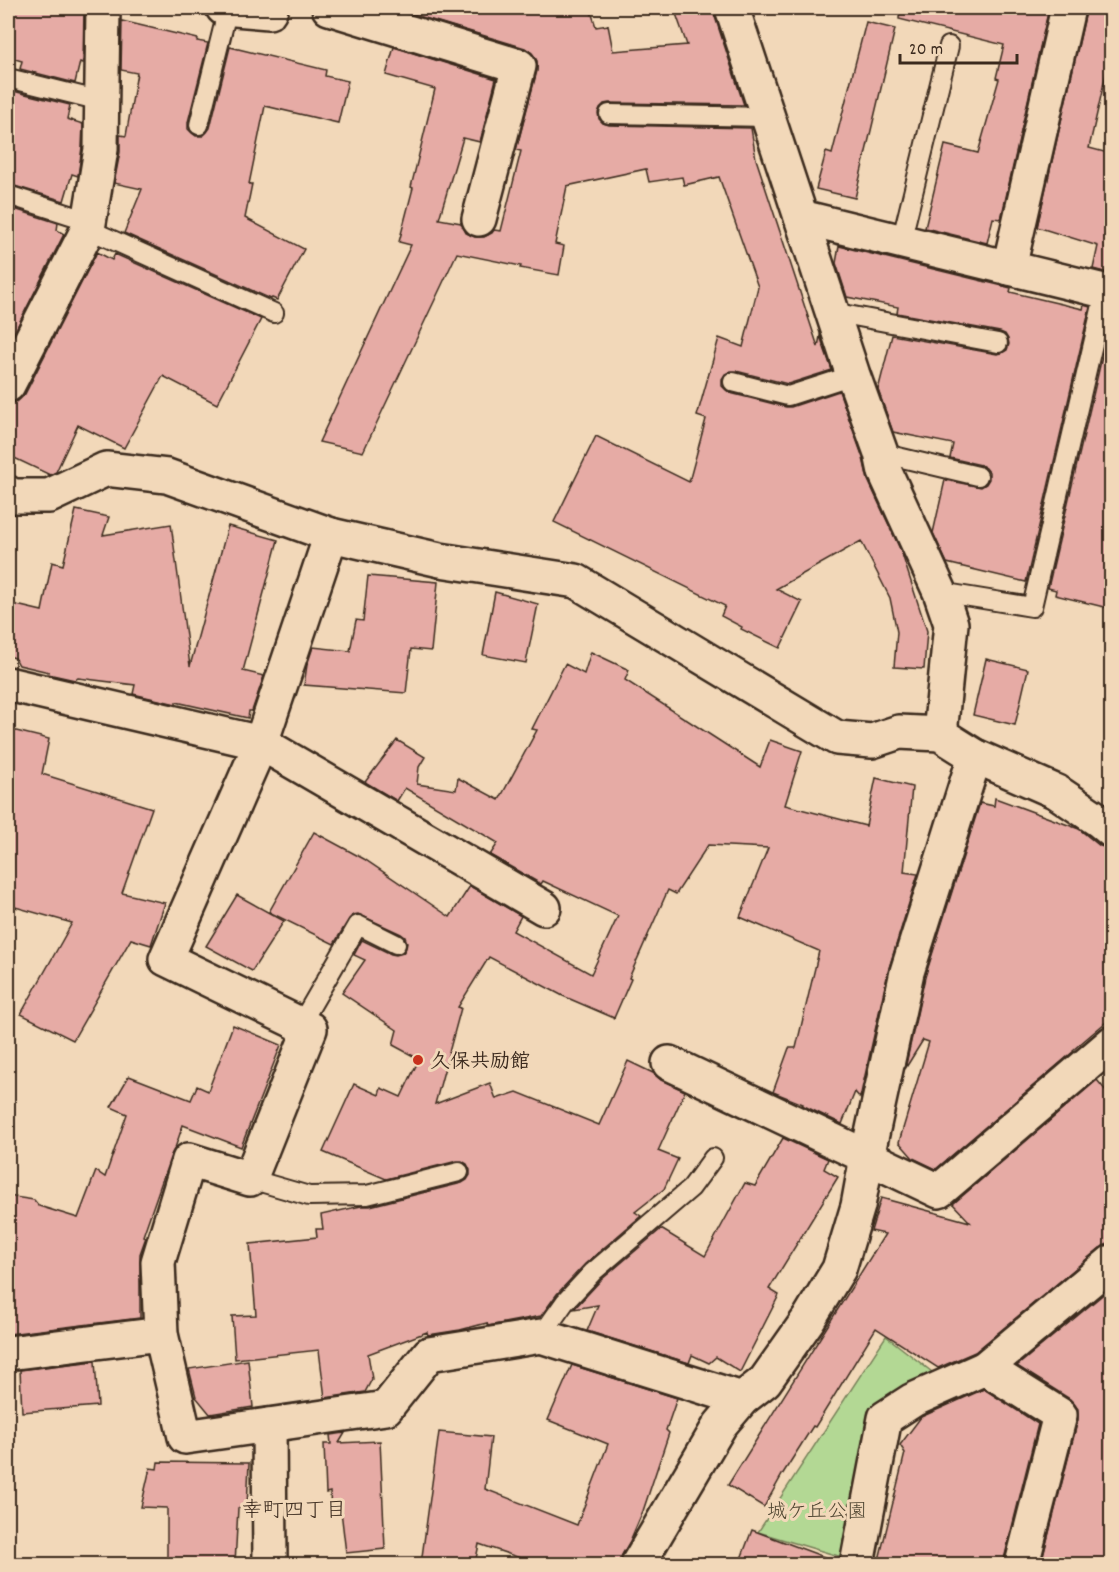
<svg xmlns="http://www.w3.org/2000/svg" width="1119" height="1572" viewBox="0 0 1119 1572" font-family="Dekko,'Klee One',sans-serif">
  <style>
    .green { fill: #b3d894; stroke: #778159; stroke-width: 1.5 }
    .building { fill: #e6aba5; stroke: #3b2a1e; stroke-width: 1.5 }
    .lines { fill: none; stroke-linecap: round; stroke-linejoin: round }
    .lane-casing { stroke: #3b2a1e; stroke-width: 22 }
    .street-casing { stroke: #3b2a1e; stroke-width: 38 }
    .lane { stroke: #f2d8b9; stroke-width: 18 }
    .street { stroke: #f2d8b9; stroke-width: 33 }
    .poi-dot { fill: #c8321e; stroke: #f2d8b9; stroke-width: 2 }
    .labels { text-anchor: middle; stroke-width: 6; stroke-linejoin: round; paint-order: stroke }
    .poi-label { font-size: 20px; font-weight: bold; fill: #3b2a1e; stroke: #f2d8b9; text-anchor: start }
    .park-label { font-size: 20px; fill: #4d4430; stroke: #f2d8b9 }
    .neighbourhood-label { font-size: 21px; fill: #3b2a1e; stroke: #f2d8b9 }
  </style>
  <rect width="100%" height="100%" fill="#f2d8b9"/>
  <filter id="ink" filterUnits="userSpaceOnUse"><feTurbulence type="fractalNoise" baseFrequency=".0167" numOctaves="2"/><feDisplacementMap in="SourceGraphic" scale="12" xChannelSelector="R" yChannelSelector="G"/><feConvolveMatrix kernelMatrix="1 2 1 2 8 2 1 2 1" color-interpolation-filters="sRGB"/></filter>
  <g filter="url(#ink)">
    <path class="green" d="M886 1336 932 1372 909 1389 845 1558 758 1532Z"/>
    <g class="building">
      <path d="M11 8H84L83 63 80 62 75 83 20 69 22 61 8 57V21Z"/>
      <path d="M406 8H590L596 27 608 25 613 51 687 45 674 8H714V14L744 105 609 103 604 104 600 108 598 113 599 119 603 123 609 125 751 128 756 159 818 347 820 336 832 370 788 384 736 371H731L725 374 722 379V386L726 390 730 393 786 407H791L839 391 863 458 868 480 901 551 927 631 924 669 894 667 897 632 890 598 861 541 776 589 802 602 780 648 741 629 742 627 721 616 725 606 554 522 596 436 689 482 706 419 697 416 719 338 743 347 758 287 719 177 684 185 682 177 649 182 646 169 567 186 555 244 564 246 559 275 520 268 521 266 457 253 363 452 319 442 411 245 399 242 413 188 411 187 435 89 386 75 394 47 496 79 480 142 463 138 439 219 461 223 466 233 475 237H484L492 233 494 230 501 231 521 151 516 150 537 71V61L532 53 525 48 405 12Z"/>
      <path d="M900 8H1049L1001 219 993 218 987 243 925 228 945 145 978 153 999 79 996 78 1004 45 899 19Z"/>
      <path d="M1086 8H1112V48L1089 148 1112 154V274L1093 269 1098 246 1037 227 1086 12Z"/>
      <path d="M122 21 198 39 197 41 208 43 188 122V129L192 133 196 136H203L207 132 210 128 230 47 326 70 325 76 348 81 338 123 265 106 249 184H252L245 218 304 249 277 300 272 298 271 299 124 233 142 189 114 183 120 152V135L126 136 137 73 121 70Z"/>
      <path d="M866 22 895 29 855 198 816 189 826 152 832 154Z"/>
      <path d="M13 91 70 105 67 119 83 124 82 147 78 176 72 174 64 201 8 184V110Z"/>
      <path d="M8 207 58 223 57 230 64 234 8 345Z"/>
      <path d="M839 246 1011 288 1010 292 1083 309 1084 305 1090 307 1026 582 947 563 933 533 945 480 981 487 986 484 989 479V472L986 468 981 465 950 458 953 444 893 432 878 390 892 335 997 354 1002 353 1007 350 1009 344 1008 339 1005 334 1000 332 897 313 898 307 847 297 836 263Z"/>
      <path d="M97 252 112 260 115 254 261 319 217 404 163 376 124 448 78 425 56 472 50 475 8 455V404L18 401 25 394Z"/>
      <path d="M1112 314V609L1055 595 1056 590 1048 588Z"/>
      <path d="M76 510 109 517 103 535 171 524 190 666 228 526 278 540 243 671 264 676 252 711H249L248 718 176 702V704L133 694 135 685 78 678 75 680 48 674 49 672 19 665 15 658 8 656V603L42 611 52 562 63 565Z"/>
      <path d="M368 576 438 582 431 651 411 649 406 693 304 685 307 665 313 647 350 651 356 620 363 621Z"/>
      <path d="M495 592 538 604 526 663 483 655Z"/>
      <path d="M591 652 629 670 625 680 760 767 770 740 802 751 785 805 866 826 876 778 912 787 904 872 918 874 889 968 860 1098 855 1092 842 1124 802 1105 803 1104 773 1092 789 1048H796L819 951 740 917 768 848 708 845 676 894 668 890 629 978 631 979 614 1018 563 996 489 957 458 1007 461 1008 435 1104 490 1083 496 1099 517 1092 599 1125 628 1061 653 1073 661 1080 685 1091 658 1151 678 1159 664 1189 635 1212 641 1216 585 1264 557 1294 541 1316 488 1326 487 1323 460 1330 428 1335 427 1332 368 1354 372 1379 365 1392 325 1398 319 1350 235 1359 232 1316 256 1315 250 1244 317 1237 316 1229H323L321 1215 361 1206H370L462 1183 467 1180 470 1175V1170L467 1164 462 1161H457L386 1179 323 1152 354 1084 379 1095 381 1088 401 1097 419 1059 393 1045 397 1030 342 993 365 960 354 955 362 940 391 954 396 955 403 953 406 948 407 943 405 937 401 934 358 914 353 915 349 919 334 944 269 912 314 832 364 859 450 917 470 886 521 916 513 931 591 974 618 916 543 881 541 884 490 855 498 843 405 788 397 801 365 782 397 740 425 757 419 767 417 784 456 790 458 778 499 800 537 730 532 729 565 664 584 674Z"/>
      <path d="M986 659 1028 669 1015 725 973 715Z"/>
      <path d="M8 729 49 739 42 774 152 808 122 893 165 903 151 945 131 939 73 1040 21 1014 72 923 8 905Z"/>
      <path d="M995 798 1079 829 1100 846 1112 849V1017L1073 1050 1074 1051 936 1169 913 1158 899 1142 929 1042 923 1040 905 1069 925 977 980 803 994 806Z"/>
      <path d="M237 895 284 921 252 971 206 946Z"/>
      <path d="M233 1025 281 1045 241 1147 183 1125 175 1148 171 1155 143 1236 146 1237 140 1254V1318L8 1334V1196L34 1200 39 1206 78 1218 96 1171 105 1177 127 1114 111 1107 129 1076 191 1100 197 1086 208 1091Z"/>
      <path d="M1097 1080 1112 1098V1244L1100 1248 975 1352 938 1368 876 1328 815 1427 813 1426 782 1475 764 1507 728 1485 885 1234 871 1231 881 1198 970 1222 953 1204Z"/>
      <path d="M783 1138 828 1159 824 1169 838 1177 769 1289 779 1295 740 1372 716 1357 709 1363 692 1355 689 1363 587 1331 598 1305 574 1309 601 1280 661 1229 705 1256 745 1183 755 1186Z"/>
      <path d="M1112 1287V1564H1041L1078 1420V1409L1070 1399 1017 1366Z"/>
      <path d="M248 1360 253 1407 210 1414 196 1397 189 1369Z"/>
      <path d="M95 1361 98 1406 22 1412 20 1370Z"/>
      <path d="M572 1365 677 1398 666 1430 669 1433 643 1511 630 1541 622 1555 619 1564H538L479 1544 475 1564H421L439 1432 491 1437 485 1489 577 1525 608 1444 548 1420Z"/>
      <path d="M984 1389 1038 1424 1004 1559V1564H878L905 1453 900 1445 921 1417Z"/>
      <path d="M345 1433 339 1443 380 1441 385 1549 346 1553 341 1511 331 1512 330 1492 326 1493 324 1444H331L330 1435Z"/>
      <path d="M158 1462 249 1463 247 1507 238 1508 235 1564H167V1508L141 1507 150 1468 157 1469Z"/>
      <path d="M752 1530 835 1561V1564H739Z"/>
    </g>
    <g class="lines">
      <defs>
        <g id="lane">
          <path d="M8 78 101 101"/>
          <path d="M609 114 768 117"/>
          <path d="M199 125 228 8"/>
          <path d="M8 195 89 221"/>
          <path d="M88 229 274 313"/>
          <path d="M901 242 949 46"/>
          <path d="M832 312 998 343"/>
          <path d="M733 382 788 396 853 375"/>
          <path d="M881 453 978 476"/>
          <path d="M940 592 1032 607 1105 292"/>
          <path d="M300 1025 358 925 396 944"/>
          <path d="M250 1179 309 1196 367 1195 459 1172"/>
          <path d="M541 1336 565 1302 593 1272 691 1188 713 1158"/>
        </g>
        <g id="street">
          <path d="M223 8 269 12 271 8"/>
          <path d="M329 8 519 66 479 219"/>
          <path d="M732 8 853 375 881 453 885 472 940 592 951 624 940 734"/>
          <path d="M801 217 1112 293"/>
          <path d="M1009 268 1068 8"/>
          <path d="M8 385 88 229 101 149 103 8"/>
          <path d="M8 493 10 496H49L106 469 167 476 331 535 440 560 576 581 837 738 872 741 899 732 940 734 975 756 1057 792 1100 821 1112 831"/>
          <path d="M331 535 261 743 166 959 310 1029 250 1179 189 1160 158 1262 161 1334 185 1437 386 1408 429 1354 541 1336 742 1399"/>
          <path d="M8 684 261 743 544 908"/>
          <path d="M669 1063 939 1191 1112 1043"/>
          <path d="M8 1353 161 1334"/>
          <path d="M985 1368 1060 1415 1022 1564"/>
          <path d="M269 1425 270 1564"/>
          <path d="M638 1564 720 1425 742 1399 765 1381 808 1320 839 1269 858 1206 867 1157 907 972 975 756"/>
          <path d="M857 1564 885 1418 913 1400 985 1368 1112 1262"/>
        </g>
      </defs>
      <use href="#lane" class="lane-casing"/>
      <use href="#street" class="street-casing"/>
      <use href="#lane" class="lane"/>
      <use href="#street" class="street"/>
    </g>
  </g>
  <circle class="poi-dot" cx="418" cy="1060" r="6"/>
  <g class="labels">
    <g class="poi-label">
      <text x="430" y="1067">久保共励館</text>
    </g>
    <g class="park-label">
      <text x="817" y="1517">城ケ丘公園</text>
    </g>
    <g class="neighbourhood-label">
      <text x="294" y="1516">幸町四丁目</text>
    </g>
  </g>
  <rect width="1119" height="1572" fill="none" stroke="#f2d8b9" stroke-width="30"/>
  <rect x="15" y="15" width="1089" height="1542" fill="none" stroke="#3b2a1e" stroke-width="2" filter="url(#ink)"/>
  <path d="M900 54v9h117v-9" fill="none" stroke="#3b2a1e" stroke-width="3"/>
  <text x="909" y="54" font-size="18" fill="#3b2a1e" stroke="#f2d8b9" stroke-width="4.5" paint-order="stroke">20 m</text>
</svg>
